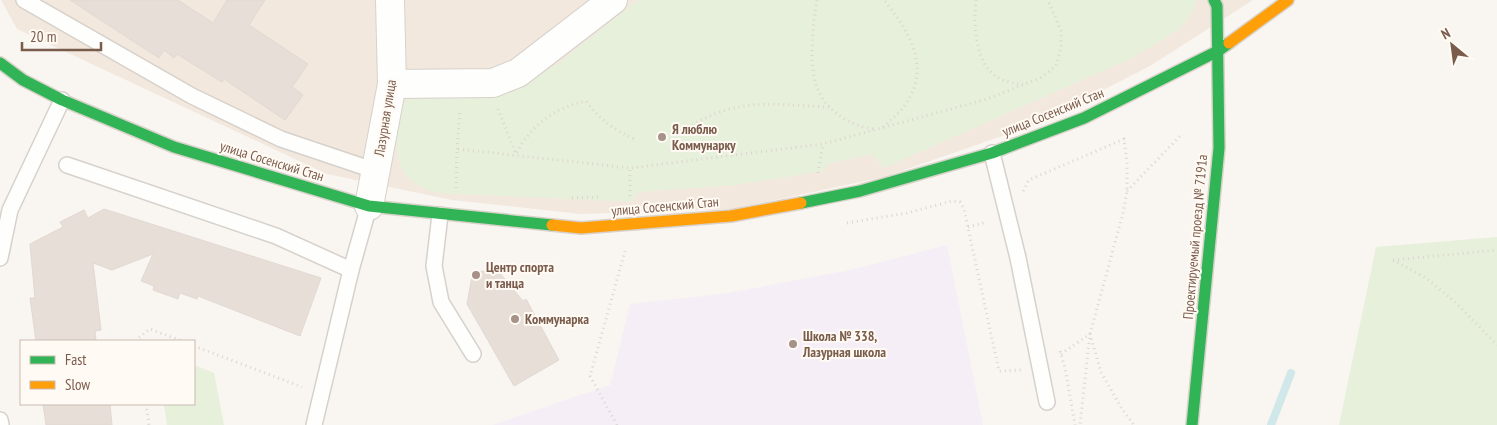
<svg xmlns="http://www.w3.org/2000/svg" width="1497" height="425" viewBox="0 0 1497 425" font-family="'PT Sans Narrow',sans-serif">
  <style>
    .residential { fill: #f2e8de }
    .education { fill: #f6eef6 }
    .green { fill: #e7f0db }
    .lines { fill: none; stroke-linecap: round; stroke-linejoin: round }
    .stream { stroke: #d0e8ea; stroke-width: 8 }
    .building { fill: #e6ded7; stroke: #e2d8d2 }
    .lane-casing { stroke: #d7d1cb; stroke-width: 18 }
    .street-casing { stroke: #d7d1cb; stroke-width: 30 }
    .fast-casing { stroke: #d9d2cb; stroke-width: 14 }
    .slow-casing { stroke: #d9d2cb; stroke-width: 14 }
    .path { stroke: #dcd5d0; stroke-width: 3; stroke-dasharray: 1 4; stroke-linecap: butt }
    .lane { stroke: #fefefd; stroke-width: 15 }
    .street { stroke: #fefefd; stroke-width: 28 }
    .fast { stroke: #30b455; stroke-width: 11 }
    .slow { stroke: #ff9f0a; stroke-width: 11 }
    .poi-dot { fill: #a69286; stroke: #fffaf3; stroke-width: 2 }
    .labels { text-anchor: middle; stroke-width: 4; stroke-linejoin: round; paint-order: stroke }
    .street-label { font-size: 14px; fill: #7a5c4d; stroke: #fffaf3 }
    .poi-label { font-size: 14px; font-weight: bold; fill: #7a5c4d; stroke: #fffaf3; text-anchor: start }
  </style>
  <rect width="100%" height="100%" fill="#f9f5f0"/>
  <path class="residential" d="M1 0H1253L1150 66 1034 125 884 177 732 209 581 214 452 200 327 174 17 29Z"/>
  <path class="education" d="M947 245 983 425H492L610 385 630 304 722 294 850 270Z"/>
  <g class="green">
    <path d="M638 0H1197L1192 13 1180 29 1132 58 884 168 872 154 828 164 824 171 736 185 638 192 633 202 440 193C408 186 396 171 397 138 397 132 395 124 397 118 399 108 408 100 416 93L493 98 555 66Z"/>
    <path d="M1497 237V425H1339L1376 247Z"/>
    <path d="M194 365 214 373 224 425H167L164 404H194Z"/>
  </g>
  <g class="lines">
    <path class="stream" d="M1271 425 1291 373"/>
  </g>
  <g class="building">
    <path d="M70 0H178L213 23 227 0H265L249 25 308 64 292 87 303 95 285 120 224 79 222 82 177 54 174 58 164 50 159 58Z"/>
    <path d="M104 209 321 278 300 336 198 296 197 299 180 293 178 299 153 290 154 286 141 281 153 254 112 270 93 263 101 330 95 331 96 341H36L30 298H35L30 244 63 227 60 222 84 210 88 218Z"/>
    <path d="M473 271 499 272 523 301 526 299 559 360 514 386 467 304Z"/>
    <path d="M43 404H110L112 425H46Z"/>
  </g>
  <g class="lines">
    <defs>
      <g id="lane">
        <path d="M24 0 192 96 281 139 376 171"/>
        <path d="M992 153 1018 258 1047 402"/>
        <path d="M67 165 276 236 351 270"/>
        <path d="M440 215 434 266 441 302 473 354"/>
        <path d="M0 258 10 210 62 100"/>
        <path d="M0 420 1 425"/>
        <path d="M314 425 351 270 369 206"/>
      </g>
      <g id="street">
        <path d="M392 84 493 83 518 73 613 0"/>
        <path d="M369 206 392 84 390 0"/>
      </g>
      <g id="fast">
        <path d="M0 63 23 80 62 100 174 147 369 206 552 225"/>
        <path d="M801 203 860 191 992 153 1084 118 1218 51 1229 43"/>
        <path d="M1192 425 1219 148 1217 6 1214 0"/>
      </g>
      <g id="slow">
        <path d="M1229 43 1288 0"/>
        <path d="M552 225 581 228 731 216 801 203"/>
      </g>
    </defs>
    <use href="#lane" class="lane-casing"/>
    <use href="#street" class="street-casing"/>
    <use href="#fast" class="fast-casing"/>
    <use href="#slow" class="slow-casing"/>
    <g class="path">
      <path d="M817 0C813 21 809 64 816 84 823 109 849 126 874 129"/>
      <path d="M976 0C973 22 975 64 997 77 1005 82 1014 83 1023 85"/>
      <path d="M498 109 516 154C531 125 554 108 586 101 600 120 615 131 637 140"/>
      <path d="M883 127C890 120 899 114 905 105 932 68 909 31 884 0"/>
      <path d="M688 128C737 96 774 105 829 107"/>
      <path d="M457 149 460 110"/>
      <path d="M818 173 823 144"/>
      <path d="M456 188 457 149 630 168 823 144 987 99 1040 78 1056 66 1061 48V31L1048 0"/>
      <path d="M1023 191 1029 180 1124 139 1127 163V191L1123 213 1090 334 1080 425"/>
      <path d="M1127 191 1180 136"/>
      <path d="M630 196V168"/>
      <path d="M572 198 601 197"/>
      <path d="M847 223 907 213 952 201 960 202 964 209 999 371 1021 370"/>
      <path d="M968 227 987 222"/>
      <path d="M1393 260 1426 278 1455 302 1497 345"/>
      <path d="M1393 260 1497 250"/>
      <path d="M136 341V340L150 329 182 341"/>
      <path d="M194 346 302 387"/>
      <path d="M1060 351 1065 368 1075 425"/>
      <path d="M1061 354 1090 334 1101 372 1122 409 1134 425"/>
      <path d="M146 404 149 425"/>
      <path d="M617 425 590 376 625 251"/>
    </g>
    <use href="#lane" class="lane"/>
    <use href="#street" class="street"/>
    <use href="#fast" class="fast"/>
    <use href="#slow" class="slow"/>
  </g>
  <g class="poi-dot">
    <circle cx="662" cy="137" r="5"/>
    <circle cx="476" cy="275" r="5"/>
    <circle cx="515" cy="319" r="5"/>
    <circle cx="793" cy="344" r="5"/>
  </g>
  <g class="labels">
    <g class="street-label">
      <text transform="translate(1053 112) rotate(-22)" y="5">улица Сосенский Стан</text>
      <text transform="translate(385 118) rotate(-81)" y="5">Лазурная улица</text>
      <text transform="translate(272 161) rotate(17)" y="5">улица Сосенский Стан</text>
      <text transform="translate(665 206) rotate(-5)" y="5">улица Сосенский Стан</text>
      <text transform="translate(1195 237) rotate(-85)" y="5">Проектируемый проезд № 7191а</text>
    </g>
    <g class="poi-label">
      <text x="672" y="134">Я люблю<tspan x="672" dy="16">Коммунарку</tspan></text>
      <text x="486" y="272">Центр спорта<tspan x="486" dy="16">и танца</tspan></text>
      <text x="525" y="324">Коммунарка</text>
      <text x="803" y="341">Школа № 338,<tspan x="803" dy="16">Лазурная школа</tspan></text>
    </g>
  </g>
  <rect x="20" y="340" width="175" height="65" fill="#fffaf3" stroke="#cabbb1"/>
  <rect x="30" y="356" width="25" height="8" fill="#30b455" stroke="#cabbb1"/>
  <text x="65" y="365" font-size="15" fill="#7a5c4d">Fast</text>
  <rect x="30" y="381" width="25" height="8" fill="#ff9f0a" stroke="#cabbb1"/>
  <text x="65" y="390" font-size="15" fill="#7a5c4d">Slow</text>
  <g transform="translate(1452 45) rotate(331)" stroke="#fffaf3" stroke-width="4" paint-order="stroke">
  <path d="M0-4L9 19L0 12L-9 19Z" fill="#7a5c4d"/>
  <text y="-8" font-size="14" font-weight="bold" text-anchor="middle" fill="#7a5c4d">N</text>
  </g>
  <path d="M22 42v8h79v-8" fill="none" stroke="#7a5c4d" stroke-width="2.5"/>
  <text x="30" y="42" font-size="15" fill="#7a5c4d" stroke="#fffaf3" stroke-width="4" paint-order="stroke">20 m</text>
</svg>
